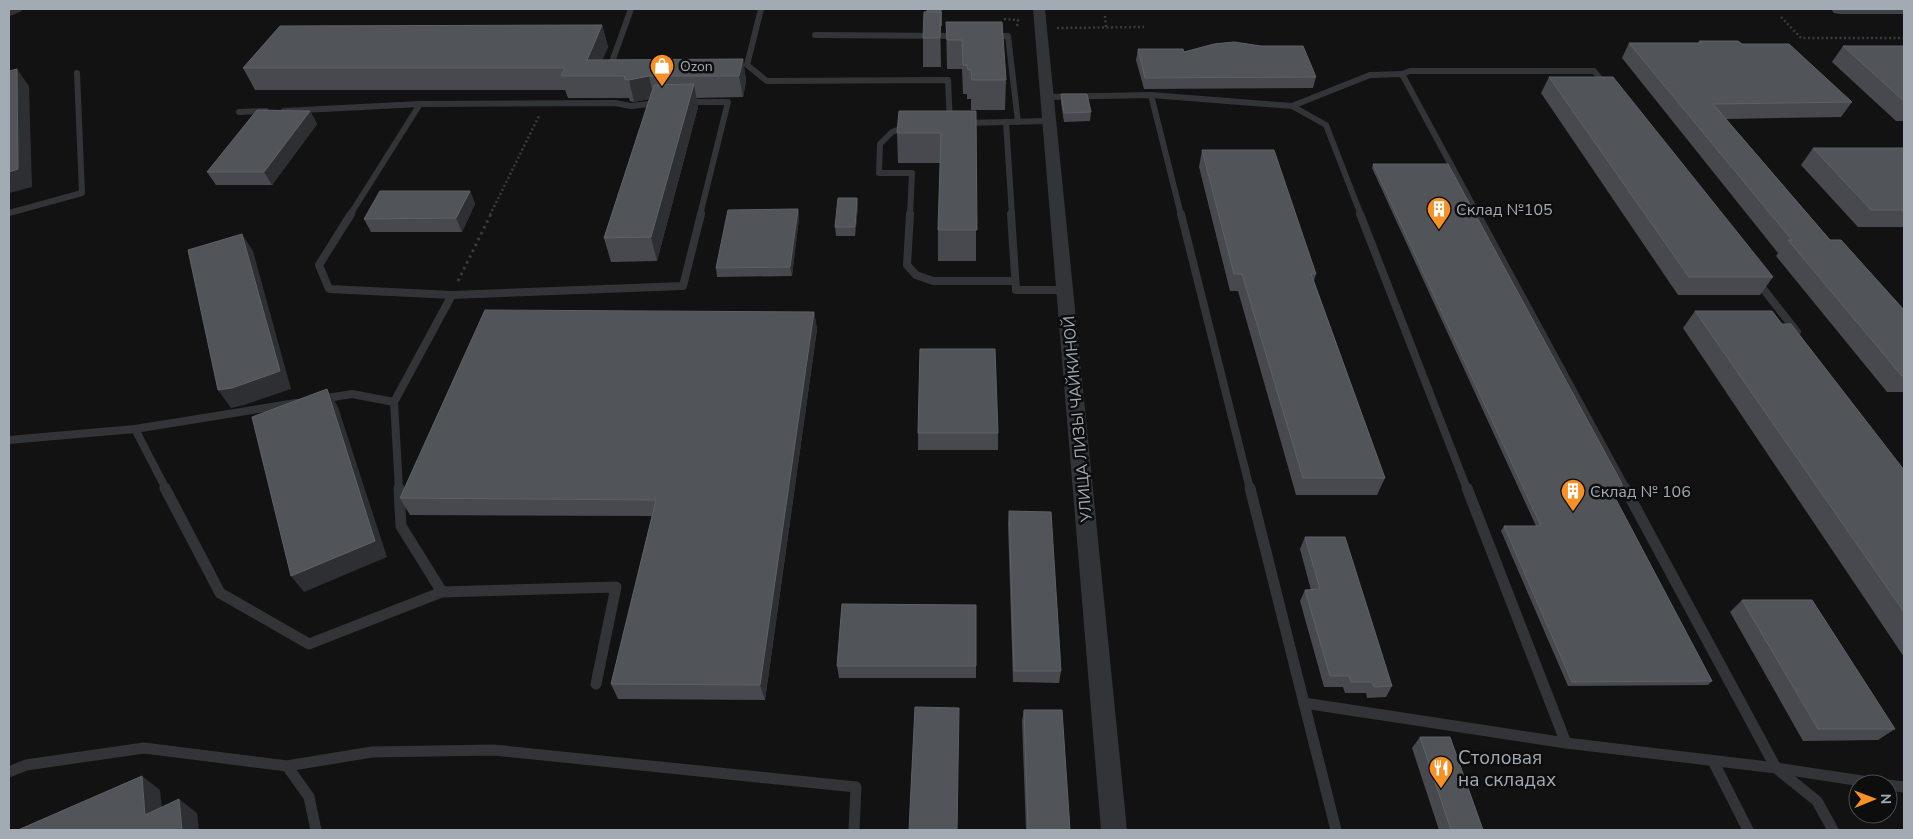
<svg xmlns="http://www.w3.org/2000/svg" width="1913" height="839" viewBox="0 0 1913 839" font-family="'Nunito Sans',sans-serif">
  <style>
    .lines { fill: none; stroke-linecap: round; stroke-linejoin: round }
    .path-far1 { stroke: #383b3f; stroke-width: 2.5; stroke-dasharray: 2 2.5; stroke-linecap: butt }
    .path { stroke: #383b3f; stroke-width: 3; stroke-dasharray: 2.5 4; stroke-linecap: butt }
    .service-far2 { stroke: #323438; stroke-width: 6 }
    .service-far1 { stroke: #323438; stroke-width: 8 }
    .service { stroke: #323438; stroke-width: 11 }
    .minor { fill: #323438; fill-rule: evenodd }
    .secondary { fill: #404448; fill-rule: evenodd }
    .wall { fill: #47494e }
    .shaded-wall { fill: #2e2f32 }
    .building { fill: #515459; stroke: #5d6267 }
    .labels { text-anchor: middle; stroke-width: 5; stroke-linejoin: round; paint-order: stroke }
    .far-poi-label { font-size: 14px; fill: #a2abb4; stroke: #0d0d0e; text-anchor: start }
    .poi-label { font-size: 16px; fill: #a2abb4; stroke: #0d0d0e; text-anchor: start }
    .street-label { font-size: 16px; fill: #a2abb4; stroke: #0d0d0e }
    .near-poi-label { font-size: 19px; fill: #a2abb4; stroke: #0d0d0e; text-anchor: start }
  </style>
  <rect width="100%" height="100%" fill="#121213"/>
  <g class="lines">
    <g class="path-far1">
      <path d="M1105 16 1106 27"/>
      <path d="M1781 17 1801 38H1904"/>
      <path d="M1004 19 1018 20 1017 26"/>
      <path d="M1057 28 1144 27"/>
      <path d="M490 215 539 116"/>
    </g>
    <path class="path" d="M458 281 491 214"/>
    <g class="service-far2">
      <path d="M761 9 747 65 767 81 948 80 950 122"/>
      <path d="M9 13 19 9"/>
      <path d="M815 35 957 36"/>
      <path d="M993 36H1008L1018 122"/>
      <path d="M622 64 616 63 613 59 631 9"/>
      <path d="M1402 74 1410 71H1594L1605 85"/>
      <path d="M1151 95 1181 215"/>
      <path d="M1048 97 1151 95 1292 106"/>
      <path d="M686 102H728L700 215"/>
      <path d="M1292 106 1326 125 1361 215"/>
      <path d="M1292 106 1370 75 1402 74 1478 215"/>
      <path d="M284 111 420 104"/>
      <path d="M239 112 266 111"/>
      <path d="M1006 122 1012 215"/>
      <path d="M965 123 1049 121"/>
      <path d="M908 126 892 132 880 144 879 173H912L910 215"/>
      <path d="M9 213 82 193 77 73"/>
      <path d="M350 215 420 104 615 103 631 106 658 103"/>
    </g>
    <g class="service-far1">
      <path d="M351 214 319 265 329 289 452 295"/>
      <path d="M910 214 907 265 916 275 933 281H1015"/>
      <path d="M1011 214 1016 290H1065"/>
      <path d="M1181 214 1250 489"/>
      <path d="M1360 214 1467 489"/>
      <path d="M1477 214 1626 489"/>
      <path d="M1757 281 1797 332"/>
      <path d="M321 399 352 394 394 402 399 489"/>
      <path d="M394 402 452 295 683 286 701 214"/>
      <path d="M135 429 166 489"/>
      <path d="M9 440 135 429 296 403"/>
    </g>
    <g class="service">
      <path d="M165 488 220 593 309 644 442 592 401 526 399 488"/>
      <path d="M1250 488 1304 703 1566 743"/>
      <path d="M1467 488 1566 743 1776 768 1625 488"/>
      <path d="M442 592 616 587 596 684"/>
      <path d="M1304 703 1336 830"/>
      <path d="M1713 761 1748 830"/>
      <path d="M287 766 372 752 494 750 856 787 854 830"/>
      <path d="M9 772 26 765 144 748 287 766 309 797 316 830"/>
      <path d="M1888 785 1904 787"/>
      <path d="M1833 830 1817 801 1776 768 1882 784"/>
    </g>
    <path class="minor" d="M1033 9H1045L1127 830H1101Z"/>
    <path class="secondary" d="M1831 9H1904V14H1840L1834 13Z"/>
  </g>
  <g class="wall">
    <path d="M941 9V67H923V38Z"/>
    <path d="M946 22 1006 80 1005 110H971V99H967V94H963L962 69H947Z"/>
    <path d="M602 25 608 47 602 60 743 59 746 81 743 97 696 98 698 107 657 261 611 262 604 238 649 99 634 102 630 101 629 98H568L565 90H255L243 68Z"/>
    <path d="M1699 41 1742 44 1852 102 1841 117 1726 119 1830 240 1904 310V392H1887L1776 256 1778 253 1622 58 1629 43H1698Z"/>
    <path d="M1843 46H1904V121H1896L1832 62Z"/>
    <path d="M1138 49 1184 52 1316 77 1313 88 1144 89 1136 60Z"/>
    <path d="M1549 77 1773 277 1760 295H1678L1541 93Z"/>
    <path d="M1061 94 1091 112 1090 121 1064 122 1061 103Z"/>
    <path d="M310 111 317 124 272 185H216L207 172Z"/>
    <path d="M976 111V261H938V230L940 163H898L897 133Z"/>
    <path d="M1813 148H1904V227H1858L1801 165Z"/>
    <path d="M1202 150 1316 274 1314 281 1385 478 1377 495H1296L1238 291H1230L1199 167Z"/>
    <path d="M1373 164 1624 490 1620 495H1613L1712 681 1708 685 1568 686 1501 531 1504 526H1536L1372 168Z"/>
    <path d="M470 191 475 204 462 232H371L364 219Z"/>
    <path d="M857 198 858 207 855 236H836L835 227Z"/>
    <path d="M798 209 799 218 792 276 717 277 716 268Z"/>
    <path d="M1695 311 1782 324 1904 470V657L1683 328Z"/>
    <path d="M814 312 817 329 765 700 618 699 611 684 652 516 410 515 400 498Z"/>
    <rect x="918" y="433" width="80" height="17"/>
    <path d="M1009 511 1061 671 1059 683 1013 682 1008 524Z"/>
    <path d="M1305 537 1392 686 1386 697 1367 698 1366 693H1345L1343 687H1324L1300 601 1305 590H1311L1300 549Z"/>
    <path d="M1742 600 1895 729 1878 740 1803 741 1730 612Z"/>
    <path d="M837 666H976V678H839Z"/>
    <path d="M1024 710 1070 830H1026L1022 721Z"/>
    <path d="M1420 737 1483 830H1439L1412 748Z"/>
  </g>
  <g class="shaded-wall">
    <path d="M941 12V67L940 38Z"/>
    <path d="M602 25 608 47 596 76 587 60Z"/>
    <path d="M743 59 746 81 743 97 739 76Z"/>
    <path d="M17 69 29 86 32 187 9 193V172Z"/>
    <path d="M649 76 654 98 634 102 629 80Z"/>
    <path d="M694 84 698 107 657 261 651 237Z"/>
    <path d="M310 111 317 124 272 185 264 172Z"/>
    <path d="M470 191 475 204 462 232 456 218Z"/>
    <path d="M857 198 858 207 855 236V227Z"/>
    <path d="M798 209 799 218 792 276 790 267Z"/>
    <path d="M242 234 253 251 291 389 244 405 231 408 218 390Z"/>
    <path d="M814 312 817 329 765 700 760 685Z"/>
    <path d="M327 389 338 407 387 557 304 592 291 576Z"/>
    <path d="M142 776 160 790 164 828 145 815Z"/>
    <path d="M179 799 197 813 199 830H182Z"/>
  </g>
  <g class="building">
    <path d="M927 9H941V26V12H927Z"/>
    <path d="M924 12H941L940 38H923Z"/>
    <path d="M946 22H1002L1006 80H972L971 70H968L967 65H963L962 40H947Z"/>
    <path d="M602 25 587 60 743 59 739 76H649L629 80 624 79 625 76H561L565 68H243L280 26Z"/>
    <path d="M1699 41H1738L1742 44H1789L1852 102 1713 104 1830 240H1841L1904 310V376H1902L1788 240H1792L1629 43H1701Z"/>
    <path d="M1234 42 1261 46H1303L1316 77 1145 78 1138 49H1183L1184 52 1214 44Z"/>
    <path d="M1843 46H1904V101Z"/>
    <path d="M17 69 18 169 9 172V71Z"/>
    <path d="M1549 77H1613L1773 277H1689Z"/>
    <path d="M694 84 651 237 604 238 654 85Z"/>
    <path d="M1061 94H1087L1091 112 1064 113Z"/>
    <path d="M257 110 310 111 264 172H207Z"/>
    <path d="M899 111H976L977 230H938L941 133H897Z"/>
    <path d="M1813 148H1904V210H1871Z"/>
    <path d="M1202 150H1274L1316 274H1311L1385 478H1303L1242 274H1234Z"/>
    <path d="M1373 164H1448L1621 482 1624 490H1611L1712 681 1572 682 1504 526H1541Z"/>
    <path d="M380 191H470L456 218 364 219Z"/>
    <path d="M838 198H857L855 227H835Z"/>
    <path d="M798 209 790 267 716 268 728 210Z"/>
    <path d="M242 234 280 371 232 388 218 390 188 250Z"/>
    <path d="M485 310 814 312 760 685 611 684 656 500 400 498Z"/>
    <path d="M1695 311H1772L1782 324H1791L1904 470V612Z"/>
    <path d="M920 349H995L998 433H918Z"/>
    <path d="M327 389 375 541 291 576 252 417Z"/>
    <path d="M1009 511 1051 512 1061 671H1014Z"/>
    <path d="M1305 537H1345L1392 686 1374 687 1372 682H1351L1349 676H1330L1305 590 1320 589Z"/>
    <path d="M1742 600H1812L1895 729H1818Z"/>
    <path d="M842 604 976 605V666H837Z"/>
    <path d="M915 707 959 708 957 830H909Z"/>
    <path d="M1024 710H1062L1070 830H1028Z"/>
    <path d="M1420 737H1450L1483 830H1451Z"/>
    <path d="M142 776 145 815 179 799 182 830H18Z"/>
  </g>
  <defs>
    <symbol id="shop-pin" viewBox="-11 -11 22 30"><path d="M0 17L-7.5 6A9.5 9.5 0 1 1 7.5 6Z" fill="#f79025" stroke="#0d0d0e"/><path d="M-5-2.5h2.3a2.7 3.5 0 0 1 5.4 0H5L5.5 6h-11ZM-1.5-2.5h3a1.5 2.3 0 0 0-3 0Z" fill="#fff"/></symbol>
    <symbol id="building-pin" viewBox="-11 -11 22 30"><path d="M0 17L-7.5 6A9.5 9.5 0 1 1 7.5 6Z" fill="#f79025" stroke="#0d0d0e"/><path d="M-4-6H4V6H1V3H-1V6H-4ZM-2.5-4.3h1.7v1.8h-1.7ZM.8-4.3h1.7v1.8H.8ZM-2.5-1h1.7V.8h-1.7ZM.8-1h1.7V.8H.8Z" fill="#fff"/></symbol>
    <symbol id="restaurant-pin" viewBox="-11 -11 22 30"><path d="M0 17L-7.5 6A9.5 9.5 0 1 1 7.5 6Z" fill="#f79025" stroke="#0d0d0e"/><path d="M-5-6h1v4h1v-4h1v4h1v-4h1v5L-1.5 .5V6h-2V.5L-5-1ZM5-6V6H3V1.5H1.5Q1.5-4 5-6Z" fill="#fff"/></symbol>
  </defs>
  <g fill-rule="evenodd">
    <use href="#shop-pin" x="648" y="52" width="28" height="38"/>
    <use href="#building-pin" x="1425" y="195" width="28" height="38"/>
    <use href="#building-pin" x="1559" y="477" width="28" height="38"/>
    <use href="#restaurant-pin" x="1427" y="754" width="28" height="38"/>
  </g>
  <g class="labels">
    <g class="far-poi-label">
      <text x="680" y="71">Ozon</text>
    </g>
    <g class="poi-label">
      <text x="1456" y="215">Склад №105</text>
      <text x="1590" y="497">Склад № 106</text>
    </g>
    <g class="street-label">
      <text transform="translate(1077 419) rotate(-95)" y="6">УЛИЦА ЛИЗЫ ЧАЙКИНОЙ</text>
    </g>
    <g class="near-poi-label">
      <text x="1458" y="764">Столовая<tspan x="1458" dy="22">на складах</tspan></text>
    </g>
  </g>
  <rect width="1913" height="839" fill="none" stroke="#a2abb4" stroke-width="20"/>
  <g transform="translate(1873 799) rotate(89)"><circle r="24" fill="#0d0d0e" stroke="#494c50"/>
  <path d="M0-4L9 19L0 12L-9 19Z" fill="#f79025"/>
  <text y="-8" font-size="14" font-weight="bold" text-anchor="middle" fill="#a2abb4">N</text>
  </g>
</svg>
